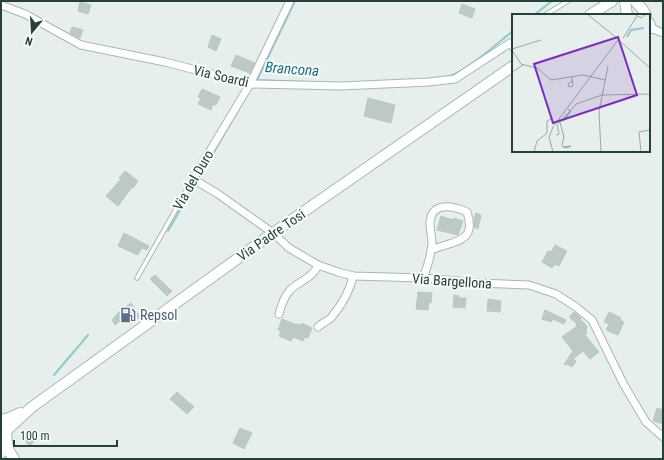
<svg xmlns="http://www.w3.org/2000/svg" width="664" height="460" viewBox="0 0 664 460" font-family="'Roboto Condensed',sans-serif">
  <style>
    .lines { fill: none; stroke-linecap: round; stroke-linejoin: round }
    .stream { stroke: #8ec9d4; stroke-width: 2 }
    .building { fill: #bbcac4; stroke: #b8c9c2 }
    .lane-casing { stroke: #a8b8b2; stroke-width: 5.5 }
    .street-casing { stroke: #a8b8b2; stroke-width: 9 }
    .secondary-casing { stroke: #a4bbb3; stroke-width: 12 }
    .lane { stroke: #fff; stroke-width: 3.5 }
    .street { stroke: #fff; stroke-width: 7 }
    .secondary { stroke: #fff; stroke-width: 10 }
    .labels { text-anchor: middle; stroke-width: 4; stroke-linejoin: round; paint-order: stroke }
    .street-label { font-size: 14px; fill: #24423a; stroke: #f7fbf9 }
    .service-label { font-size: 14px; fill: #4e5e75; stroke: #f7fbf9; text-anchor: start }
    .water-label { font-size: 15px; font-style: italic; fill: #1c6f80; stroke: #f7fbf9 }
    .inset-river { fill: none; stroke: #8ec9d4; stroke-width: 2 }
    .inset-road { fill: none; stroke: #98aaa4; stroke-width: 1 }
    .view { fill: #7b2cbf; fill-opacity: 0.15; stroke: #7b2cbf; stroke-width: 2 }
    .inset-edge { fill: none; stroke: #24423a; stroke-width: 2 }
  </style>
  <rect width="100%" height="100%" fill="#e6efeb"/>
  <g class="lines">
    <g class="stream">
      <path d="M295 1 257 80 308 82"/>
      <path d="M534 15 552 1"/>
      <path d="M447 77C466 72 496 44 513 31"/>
      <path d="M200 176 239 109"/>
      <path d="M168 231 195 184"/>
      <path d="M54 375 88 335"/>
    </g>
  </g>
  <g class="building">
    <path d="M80 2 91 5 88 14 78 11Z"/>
    <path d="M462 4 475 9 472 18 459 13Z"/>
    <path d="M72 27 83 30 80 38 70 33Z"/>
    <path d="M212 35 221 39 216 51 208 47Z"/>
    <path d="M236 55 255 63 250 73 231 66Z"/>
    <path d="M202 89 220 97 216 105 213 104 211 110 198 104 201 98 198 97Z"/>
    <path d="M368 98 395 105 391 123 364 116Z"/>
    <path d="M125 171 138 181 133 188 132 187 118 206 106 196 121 179 119 178Z"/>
    <path d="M476 213 481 215 478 229 474 227V219Z"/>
    <path d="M441 216 453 220 454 218 463 221 458 235 437 230Z"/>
    <path d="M124 233 149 246 147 250 142 248 138 255 118 246Z"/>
    <path d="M555 245 567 251 559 266 555 264 554 266 553 265 552 268 542 262 548 251 551 252Z"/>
    <path d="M155 275 172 291 167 296 150 279Z"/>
    <path d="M418 292 432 293 431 303 429 302 428 310 416 309Z"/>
    <path d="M454 295 459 296V298H466L465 308 453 307Z"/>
    <path d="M488 299 501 301 500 312 487 311Z"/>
    <path d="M131 303 140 317 130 324 125 317 115 325 112 320 120 311Z"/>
    <path d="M545 310 566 320 564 324 553 319 551 322 542 319Z"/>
    <path d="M574 312 581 318 580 319 587 326 586 331 587 333 585 335 599 352 590 359 583 351 573 359 576 361 572 367 567 364 566 365 564 364 573 351 562 337 577 326 576 324V323L569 317Z"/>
    <path d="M609 312 621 318 620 320 624 322 618 335 606 330 609 324 604 322Z"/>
    <path d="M282 319 297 325V324L301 325 302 323 312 328 308 338 305 337 303 341 293 337 291 341 279 336 281 331 278 330Z"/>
    <path d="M177 392 194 407 187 414 170 399Z"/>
    <path d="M657 408 663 410V424L653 421Z"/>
    <path d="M240 428 252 433 244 449 233 443Z"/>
    <path d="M29 430 37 438 30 446 21 437Z"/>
  </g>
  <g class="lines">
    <defs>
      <g id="lane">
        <path d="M545 15 568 1"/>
        <path d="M137 278 193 179"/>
      </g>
      <g id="street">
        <path d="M290 1 250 84 193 179 218 194 273 233 289 248 318 265 338 272 353 276 423 278 480 283 529 285 556 294 576 307 592 320 624 385 646 422 663 437"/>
        <path d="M1 5 25 14 81 45 165 62 250 84 341 86 429 82 455 79 510 43 513 47"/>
        <path d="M651 28 663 33"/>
        <path d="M423 278C427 268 431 255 432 244 432 237 430 230 430 222 432 201 454 206 467 212 478 244 451 241 431 250"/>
        <path d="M279 314C281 306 284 297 290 290 299 281 313 278 318 265"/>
        <path d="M318 327C322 323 327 321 331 318 341 306 350 291 353 276"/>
      </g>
      <g id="secondary">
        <path d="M625 1 627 15"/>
        <path d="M635 1 643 10 646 15"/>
        <path d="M590 15 612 1"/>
        <path d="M649 23 651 28"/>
        <path d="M1 420 9 418 20 413"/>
        <path d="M6 432 9 428 32 407 273 233 513 66"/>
        <path d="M7 443 9 451 14 459"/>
        <path d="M1 453C8 445 8 436 4 427"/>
      </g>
    </defs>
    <use href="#lane" class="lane-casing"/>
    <use href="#street" class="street-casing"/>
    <use href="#secondary" class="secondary-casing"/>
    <use href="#lane" class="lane"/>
    <use href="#street" class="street"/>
    <use href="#secondary" class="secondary"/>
  </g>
  <defs>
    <symbol id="fuel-bare" viewBox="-9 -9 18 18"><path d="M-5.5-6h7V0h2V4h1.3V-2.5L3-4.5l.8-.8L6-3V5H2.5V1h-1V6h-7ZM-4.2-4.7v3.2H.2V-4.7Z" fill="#5c6f8a" stroke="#f7fbf9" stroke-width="2.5" paint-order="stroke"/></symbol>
  </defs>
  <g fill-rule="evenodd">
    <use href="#fuel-bare" x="117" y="304" width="22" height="22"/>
  </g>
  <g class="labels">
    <g class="street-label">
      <text transform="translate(221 76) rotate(13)" y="5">Via Soardi</text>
      <text transform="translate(193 180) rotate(-60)" y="5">Via del Duro</text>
      <text transform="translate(271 235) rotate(-35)" y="5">Via Padre Tosi</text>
      <text transform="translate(452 281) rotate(4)" y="5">Via Bargellona</text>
    </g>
    <g class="service-label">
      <text x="140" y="320">Repsol</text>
    </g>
    <g class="water-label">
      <text transform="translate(292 69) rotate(4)" y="5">Brancona</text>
    </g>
  </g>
  <g transform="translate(512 14)">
    <rect width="138" height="138" fill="#e6efeb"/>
    <path class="inset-river" d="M115 23 119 16 132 14M51 107 59 97"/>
    <path class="inset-road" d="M75 0 106 25M124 1 129 4 134 0M111 24 125 2M109 28 138 54M0 35 29 26M0 36 9 50 25 54 39 66 71 61 93 66M0 58 11 51M60 63 61 72 57 73 56 70 60 67M56 95 58 97 64 90 90 81 138 80M44 121 47 120 45 111 48 108M51 133 59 132 55 134 51 133 50 131 52 123 48 108 58 97M22 138 25 127 35 119V107L41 104M41 138 37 123 41 113 106 26M89 138 87 98 96 52M129 138 127 118 138 116"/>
    <path class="view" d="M106 23 125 81 41 109 22 50Z"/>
    <rect width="138" height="138" class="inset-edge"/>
  </g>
  <rect width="664" height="460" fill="none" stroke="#24423a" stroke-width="4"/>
  <g transform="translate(32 32) rotate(198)" stroke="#f7fbf9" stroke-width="3" paint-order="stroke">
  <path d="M0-3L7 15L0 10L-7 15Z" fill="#24423a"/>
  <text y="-6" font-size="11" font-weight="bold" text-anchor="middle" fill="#24423a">N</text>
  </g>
  <path d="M14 440v6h103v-6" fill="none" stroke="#24423a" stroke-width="2"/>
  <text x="20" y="440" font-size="12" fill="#24423a" stroke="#f7fbf9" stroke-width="3" paint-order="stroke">100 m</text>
</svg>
